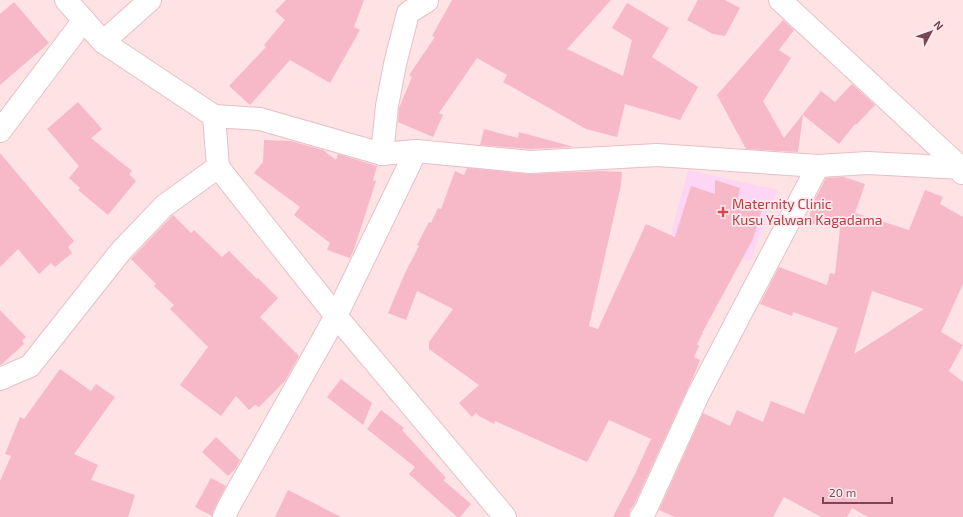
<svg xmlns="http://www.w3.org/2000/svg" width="963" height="517" viewBox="0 0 963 517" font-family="'Exo 2',sans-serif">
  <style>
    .medical { fill: #fdd5f5 }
    .building { fill: #f7b8c8; fill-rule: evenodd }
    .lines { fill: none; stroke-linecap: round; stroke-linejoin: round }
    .street-casing { stroke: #e7bfc7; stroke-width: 24 }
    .street { stroke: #fff; stroke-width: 22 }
    .health-dot { fill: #e0444e; stroke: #ffebed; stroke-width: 1.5 }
    .labels { text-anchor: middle; stroke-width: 3.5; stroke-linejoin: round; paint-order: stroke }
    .health-label { font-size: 14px; fill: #be3a42; stroke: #ffebed; text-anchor: start }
  </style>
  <rect width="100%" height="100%" fill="#ffe3e4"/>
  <path class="medical" d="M688 170 778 190 750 261 671 234Z"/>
  <g class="building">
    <path d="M286 0H364L354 27 360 30 330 83 290 60 250 105 229 86 266 47 264 45 285 20 275 11Z"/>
    <path d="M452 0H611L567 49 623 76 632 40 612 28 627 3 669 28 652 57 698 87 680 120 625 104 617 137 586 129 503 82 507 75 477 58 439 113 443 115 433 137 398 122 399 108 412 77 409 75 435 37 432 36Z"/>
    <path d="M698 0H725L740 8 725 36 713 34 687 20Z"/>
    <path d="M14 2 49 43 0 85V14Z"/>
    <path d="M783 20 794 30 779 50 791 58 763 101 784 138 821 91 835 102 852 84 875 105 856 125 855 124 839 144 803 115 798 152 746 149 717 95Z"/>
    <path d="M78 102 102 129 91 138 132 171 129 174 136 181 108 215 78 190 80 188 69 178 79 166 47 129Z"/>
    <path d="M484 129 518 138 519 132 574 147 530 149 480 145Z"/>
    <path d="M264 140 291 141 323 150 336 160 338 154 377 166 373 180 376 181 354 249 350 258 327 250 330 243 294 215 300 207 254 173 263 162Z"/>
    <path d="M0 153 74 241 68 247 72 253 55 267 51 263 39 274 18 249 0 267Z"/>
    <path d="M467 168 529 174 601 171 622 172 621 185 589 326 598 329 646 224 675 237 691 186 715 194V180L740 188 738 198 763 206 753 239 702 333H703L697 344 699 346 694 357 700 360 694 375 687 390 634 505 630 510 629 517H613L635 474 651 439 609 420 587 462 495 421 494 424 479 416 476 413 472 417 459 403 479 385 429 349V342L453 309 417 291 406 320 388 313 405 273 419 246 417 245 429 222 431 223 438 208 441 209 455 171 464 175Z"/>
    <path d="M844 177 865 184 855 213 909 230 925 190 943 197 940 204 963 217V284L941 332 963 345 949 371 963 382V517H868L852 508 847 517H821L784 497 773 517H675L659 510 703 413 730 426 737 410 763 422 771 401 804 414 838 328 793 312 792 316 760 304 779 267 827 285 830 273 835 274 840 229 808 223 812 205 826 178ZM872 291 924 309 854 354Z"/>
    <path d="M173 215 191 233 194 230 222 257 229 251 257 279 258 278 278 298 260 317 299 356 285 381 259 407 255 405 249 410 236 396 221 416 180 385 208 347 170 309 174 305 154 286 156 284 131 259Z"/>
    <path d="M0 310 26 337 22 341 24 344 2 364 0 365Z"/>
    <path d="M60 369 91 391 96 384 115 397 74 454 98 465 91 480 135 495 128 517H0V481L11 456 5 454 20 417 24 419Z"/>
    <path d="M341 379 372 403 363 425 327 397Z"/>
    <path d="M381 410 404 428 402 430 446 478 443 480 471 504 460 517H457L409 474 415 467 367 429Z"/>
    <path d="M216 437 240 460 236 468 228 476 202 452Z"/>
    <path d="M211 478 226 486 218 501 213 512 212 516 195 507Z"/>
    <path d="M288 490 341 517H275Z"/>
  </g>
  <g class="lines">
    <defs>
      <g id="street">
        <path d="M66 0 103 42 214 116 218 167 336 316 505 517"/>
        <path d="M780 0 961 168 962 173"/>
        <path d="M103 42 150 0"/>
        <path d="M214 116 260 119 382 154 416 151 530 162 657 155 818 166 868 163 963 168"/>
        <path d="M0 131 84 20"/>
        <path d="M382 154 387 106 395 64 408 13 427 1V0"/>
        <path d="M0 379 30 366 121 251 164 206 218 167"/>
        <path d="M224 517 229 506 336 316 416 151"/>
        <path d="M641 517 645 511 698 395 818 166"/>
      </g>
    </defs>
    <use href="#street" class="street-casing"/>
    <use href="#street" class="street"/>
  </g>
  <path class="health-dot" d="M721 206h4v4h4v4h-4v4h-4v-4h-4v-4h4z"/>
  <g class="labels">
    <g class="health-label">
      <text x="732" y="209">Maternity Clinic<tspan x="732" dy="16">Kusu Yalwan Kagadama</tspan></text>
    </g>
  </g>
  <g transform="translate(931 32) rotate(49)" stroke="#ffebed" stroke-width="3" paint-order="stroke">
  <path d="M0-3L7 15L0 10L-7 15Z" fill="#7a4656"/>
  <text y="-6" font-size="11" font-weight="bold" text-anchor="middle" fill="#7a4656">N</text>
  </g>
  <path d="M823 497v6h69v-6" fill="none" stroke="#7a4656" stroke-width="2"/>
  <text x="829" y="497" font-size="12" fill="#7a4656" stroke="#ffebed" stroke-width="3" paint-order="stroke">20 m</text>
</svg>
